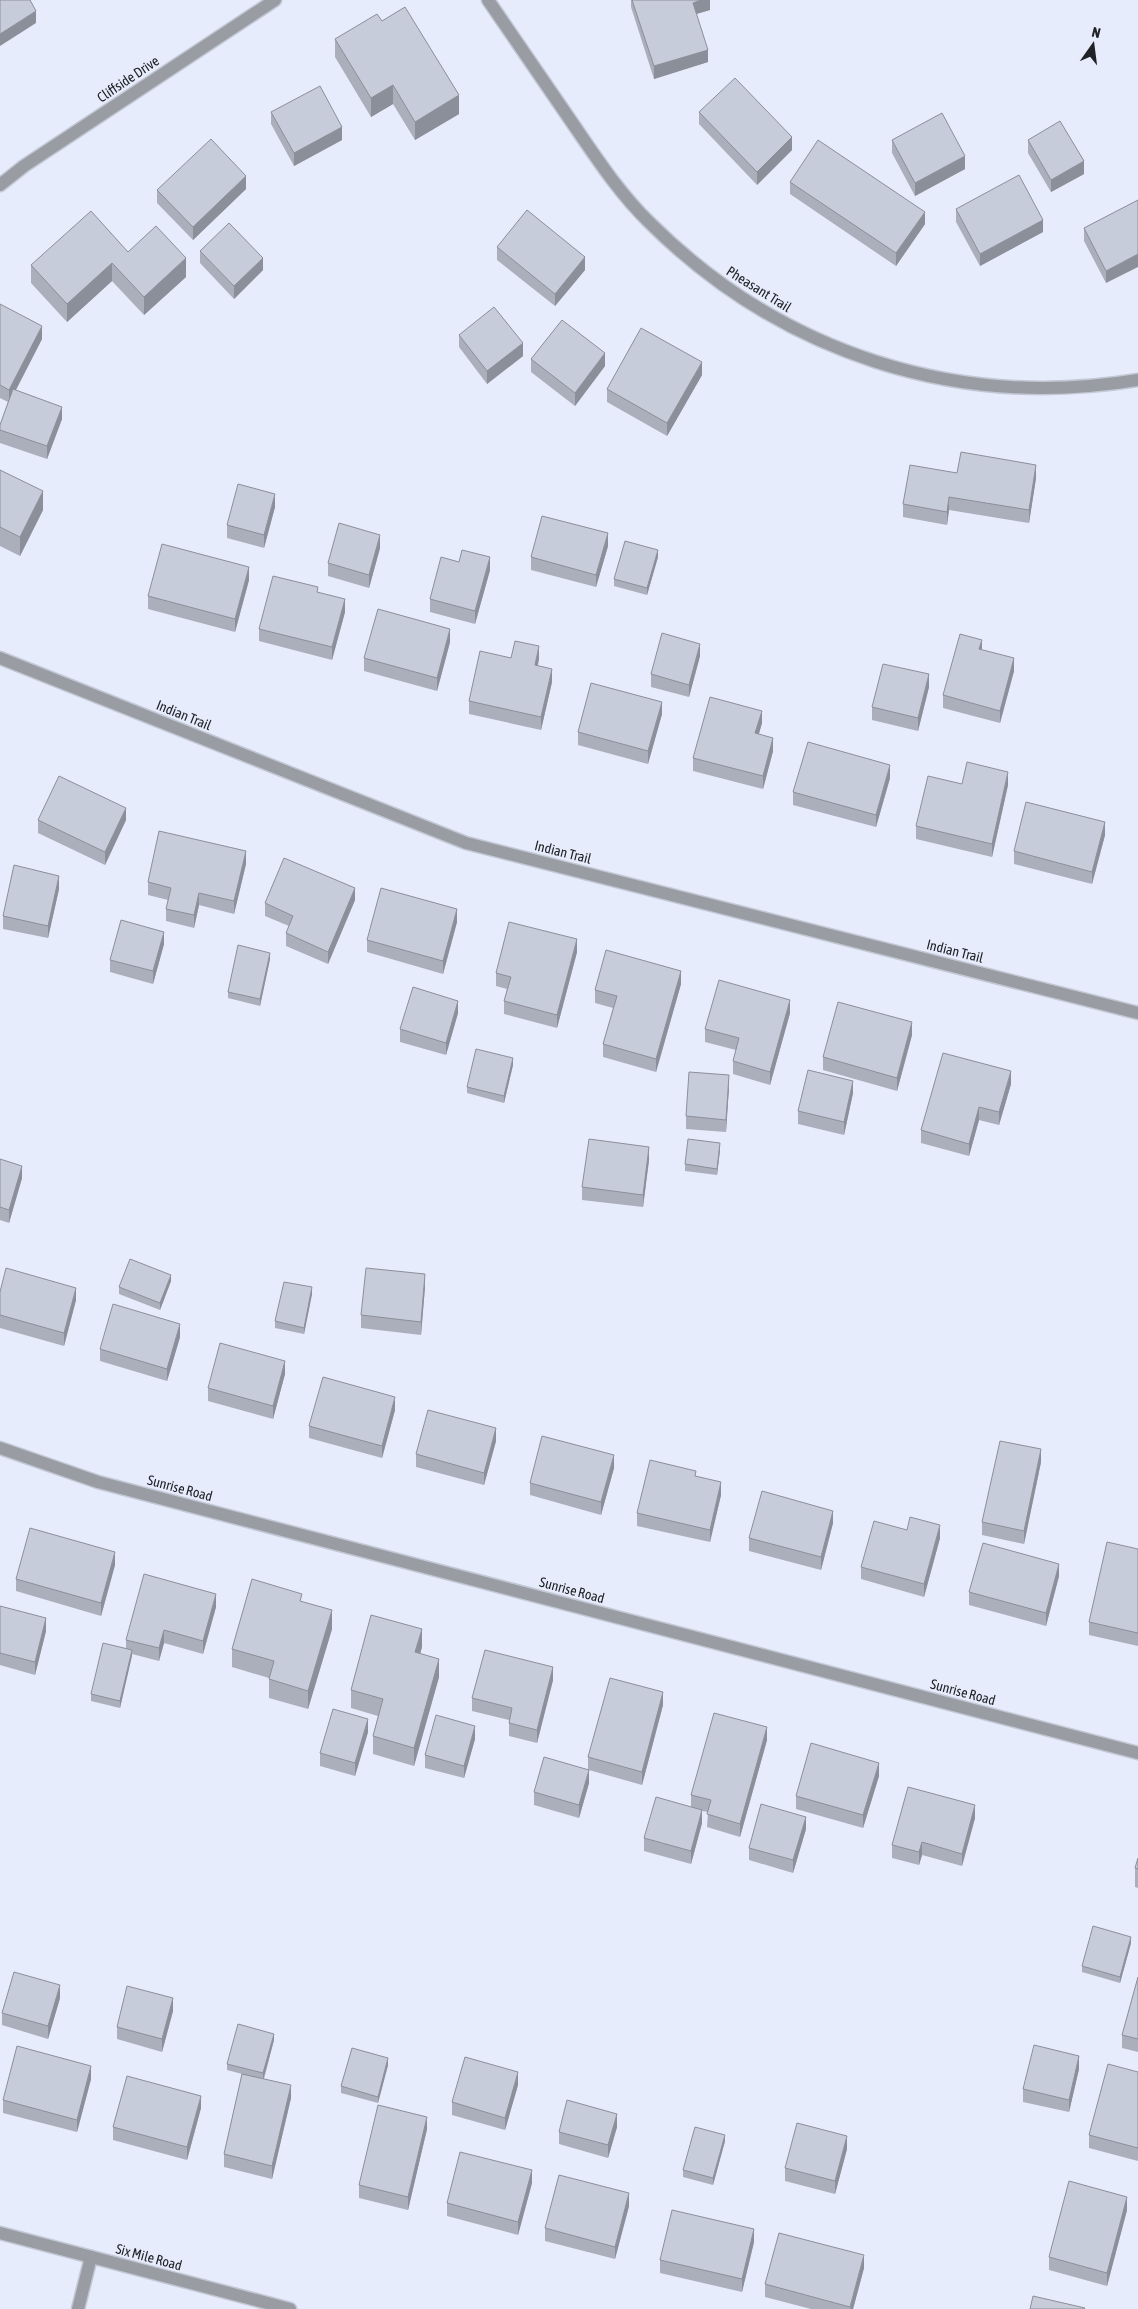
<svg xmlns="http://www.w3.org/2000/svg" width="1138" height="2309" viewBox="0 0 1138 2309" font-family="'Asap Condensed',sans-serif">
  <style>
    .lines { fill: none; stroke-linecap: round; stroke-linejoin: round }
    .minor-casing { stroke: #c2c8d5; stroke-width: 15 }
    .minor { stroke: #999ca2; stroke-width: 12 }
    .wall { fill: #abafbc }
    .shaded-wall { fill: #8b8f99 }
    .building { fill: #c7ccdb; stroke: #8b8f99 }
    .labels { text-anchor: middle; stroke-width: 4; stroke-linejoin: round; paint-order: stroke }
    .street-label { font-size: 14px; fill: #202227; stroke: #e6ecfb }
  </style>
  <rect width="100%" height="100%" fill="#e6ecfb"/>
  <g class="lines">
    <defs>
      <g id="minor">
        <path d="M488 0C515 40 543 80 571 121 595 156 619 193 650 223 781 353 957 410 1138 380"/>
        <path d="M0 185 24 166 275 0"/>
        <path d="M0 658 466 843 1138 1013"/>
        <path d="M0 1448 98 1482 1138 1753"/>
        <path d="M0 2233 290 2309"/>
        <path d="M78 2309 91 2257"/>
      </g>
    </defs>
    <use href="#minor" class="minor-casing"/>
    <use href="#minor" class="minor"/>
  </g>
  <g class="wall">
    <path d="M631 0H710V10L696 14 708 62 654 79 631 7Z"/>
    <path d="M382 21 459 114 415 140 393 104 371 117 335 57V39Z"/>
    <path d="M271 112 342 140 294 166 271 124Z"/>
    <path d="M699 112 792 150 757 185 699 124Z"/>
    <path d="M892 140 965 169 915 196 892 153Z"/>
    <path d="M1028 140 1084 174 1051 192 1028 153Z"/>
    <path d="M790 182 925 224 896 266 790 194Z"/>
    <path d="M246 189 193 240 157 203V190Z"/>
    <path d="M1138 200 1106 283 1084 241V228Z"/>
    <path d="M956 209 1043 232 980 266 956 222Z"/>
    <path d="M497 247 585 270 555 306 497 260Z"/>
    <path d="M200 251 263 270 234 299 200 263Z"/>
    <path d="M128 252 186 277 144 315 112 281 67 322 31 283V265Z"/>
    <path d="M0 304 42 339 16 390 62 419 47 459 0 443V425L8 402 0 398Z"/>
    <path d="M459 335 523 356 487 384 459 347Z"/>
    <path d="M531 359 605 366 575 406 531 372Z"/>
    <path d="M702 375 667 436 607 402V389Z"/>
    <path d="M0 470 43 510 20 556 0 546Z"/>
    <path d="M957 473 1036 478 1029 523 949 510 947 525 903 517V504Z"/>
    <path d="M275 507 264 548 227 538V525Z"/>
    <path d="M608 546 596 587 531 570V557Z"/>
    <path d="M380 548 369 588 328 576V563Z"/>
    <path d="M658 557 647 595 614 586V579Z"/>
    <path d="M490 570 475 624 430 612V599Z"/>
    <path d="M249 580 235 632 148 609V596Z"/>
    <path d="M318 592 345 612 332 660 259 641V629Z"/>
    <path d="M450 642 437 691 364 671V658Z"/>
    <path d="M982 650 1014 671 1000 723 943 708V695Z"/>
    <path d="M700 656 689 697 651 687V674Z"/>
    <path d="M511 658 539 659 538 665 552 682 541 730 469 714V701Z"/>
    <path d="M929 687 918 731 872 720V707Z"/>
    <path d="M662 714 648 764 578 745V732Z"/>
    <path d="M762 723 759 734 773 751 763 789 693 771V758Z"/>
    <path d="M890 778 876 827 793 805V792Z"/>
    <path d="M962 784 1008 785 992 857 916 839V826Z"/>
    <path d="M38 820H126L105 865 38 833Z"/>
    <path d="M1105 835 1092 884 1014 864V851Z"/>
    <path d="M246 864 234 914 199 905 194 928 166 921V909L168 900 148 895V882Z"/>
    <path d="M59 889 48 938 3 929V916Z"/>
    <path d="M355 900 328 964 286 946V933L289 926 265 916V903Z"/>
    <path d="M457 922 443 974 367 952V940Z"/>
    <path d="M164 944 153 984 110 972V960Z"/>
    <path d="M577 952 557 1028 504 1014V1001L507 989 496 986V973Z"/>
    <path d="M270 959 260 1006 228 998V992Z"/>
    <path d="M681 984 656 1072 603 1057V1044L613 1008 595 1003V990Z"/>
    <path d="M458 1013 446 1055 400 1042V1029Z"/>
    <path d="M790 1013 770 1085 733 1074V1061L736 1050 705 1042V1029Z"/>
    <path d="M912 1035 897 1091 823 1070V1057Z"/>
    <path d="M513 1065 504 1103 467 1093V1087Z"/>
    <path d="M1011 1084 999 1125 979 1120 969 1156 921 1143V1130Z"/>
    <path d="M729 1087 726 1132 686 1129V1116Z"/>
    <path d="M853 1093 844 1135 798 1124V1111Z"/>
    <path d="M720 1150 717 1175 685 1171V1164Z"/>
    <path d="M0 1159 22 1178 9 1223 0 1220Z"/>
    <path d="M649 1160 643 1207 582 1200V1187Z"/>
    <path d="M171 1281 160 1310 119 1294V1287Z"/>
    <path d="M425 1287 421 1335 361 1328V1315Z"/>
    <path d="M0 1292 76 1300 64 1346 0 1328Z"/>
    <path d="M312 1294 304 1334 275 1328V1321Z"/>
    <path d="M180 1337 167 1381 100 1361V1349Z"/>
    <path d="M285 1374 273 1419 208 1401V1388Z"/>
    <path d="M395 1410 382 1458 309 1438V1426Z"/>
    <path d="M496 1441 484 1485 416 1467V1454Z"/>
    <path d="M1041 1462 1024 1544 982 1535V1522Z"/>
    <path d="M614 1468 601 1515 530 1495V1483Z"/>
    <path d="M696 1476 721 1495 710 1542 637 1526V1513Z"/>
    <path d="M833 1523 821 1570 749 1551V1538Z"/>
    <path d="M907 1530 940 1538 924 1597 861 1579V1567Z"/>
    <path d="M1138 1549V1646L1089 1635V1622Z"/>
    <path d="M115 1565 101 1616 16 1591V1579Z"/>
    <path d="M1059 1576 1046 1626 969 1605V1592Z"/>
    <path d="M0 1606 46 1631 35 1675 0 1665Z"/>
    <path d="M216 1607 203 1654 164 1643 159 1661 132 1654 120 1708 91 1701V1694L126 1648V1640Z"/>
    <path d="M332 1629 308 1709 269 1698V1678L232 1667V1649Z"/>
    <path d="M422 1647 420 1654 439 1677 414 1766 373 1754V1736L378 1716 351 1708V1690Z"/>
    <path d="M553 1680 537 1743 509 1736V1720L472 1711V1698Z"/>
    <path d="M663 1705 642 1785 589 1770V1783L579 1818 534 1805V1792L588 1770V1757Z"/>
    <path d="M368 1732 355 1776 320 1766V1753Z"/>
    <path d="M475 1739 464 1778 425 1768V1755Z"/>
    <path d="M767 1740 740 1837 707 1827 708 1812 702 1811V1823L691 1864 644 1851V1838L691 1807V1795Z"/>
    <path d="M879 1776 863 1828 796 1809V1796Z"/>
    <path d="M975 1818 962 1866 922 1855 919 1865 892 1858V1845Z"/>
    <path d="M806 1829 793 1873 749 1860V1848Z"/>
    <path d="M1138 1858V1888L1135 1887V1868Z"/>
    <path d="M1131 1943 1120 1983 1082 1972V1966Z"/>
    <path d="M1138 1977V2052L1122 2048V2035Z"/>
    <path d="M60 1998 48 2039 2 2025V2013Z"/>
    <path d="M173 2011 162 2052 117 2039V2027Z"/>
    <path d="M274 2040 264 2079 291 2098 272 2179 224 2167V2154L242 2074 227 2070V2064Z"/>
    <path d="M388 2065 378 2103 341 2093V2086Z"/>
    <path d="M1079 2069 1069 2112 1023 2102V2089Z"/>
    <path d="M1138 2072V2161L1089 2148V2135Z"/>
    <path d="M91 2079 77 2132 3 2113V2100Z"/>
    <path d="M518 2085 505 2130 452 2115V2102Z"/>
    <path d="M201 2108 187 2160 113 2140V2127Z"/>
    <path d="M617 2127 608 2158 559 2144V2132Z"/>
    <path d="M427 2129 408 2210 359 2198V2185Z"/>
    <path d="M725 2141 713 2185 683 2177V2170Z"/>
    <path d="M847 2149 835 2194 785 2181V2168Z"/>
    <path d="M532 2183 518 2235 447 2216V2203Z"/>
    <path d="M629 2206 615 2259 545 2241V2228Z"/>
    <path d="M1127 2210 1107 2286 1049 2270V2257Z"/>
    <path d="M754 2242 742 2292 660 2273V2260Z"/>
    <path d="M864 2268 853 2309H811L765 2297V2284Z"/>
  </g>
  <g class="shaded-wall">
    <path d="M701 0H710V10L693 15V3Z"/>
    <path d="M36 11V23L0 46V34Z"/>
    <path d="M708 50V62L654 79V66Z"/>
    <path d="M393 85V104L371 117V98Z"/>
    <path d="M459 95V114L415 140V122Z"/>
    <path d="M342 127V140L294 166V153Z"/>
    <path d="M792 137V150L757 185V172Z"/>
    <path d="M965 156V169L915 196V183Z"/>
    <path d="M1084 161V174L1051 192V180Z"/>
    <path d="M246 176V189L193 240V227Z"/>
    <path d="M925 212V224L896 266V253Z"/>
    <path d="M1043 220V232L980 266V254Z"/>
    <path d="M1138 254V267L1106 283V271Z"/>
    <path d="M585 257V270L555 306V294Z"/>
    <path d="M186 258V277L144 315V297Z"/>
    <path d="M263 258V270L234 299V286Z"/>
    <path d="M112 263V281L67 322V304Z"/>
    <path d="M42 326V339L9 403V390Z"/>
    <path d="M523 343V356L487 384V371Z"/>
    <path d="M605 353V366L575 406V393Z"/>
    <path d="M702 362V375L667 436V423Z"/>
    <path d="M62 407V419L47 459V446Z"/>
    <path d="M1036 465V478L1029 523V510Z"/>
    <path d="M43 491V510L20 556V537Z"/>
    <path d="M275 494V507L264 548V535Z"/>
    <path d="M949 497V510L947 525V512Z"/>
    <path d="M608 533V546L596 587V575Z"/>
    <path d="M380 535V548L369 588V575Z"/>
    <path d="M658 550V557L647 595V588Z"/>
    <path d="M490 557V570L475 624V611Z"/>
    <path d="M249 567V580L235 632V619Z"/>
    <path d="M345 599V612L332 660V647Z"/>
    <path d="M450 629V642L437 691V678Z"/>
    <path d="M982 640V653L979 649Z"/>
    <path d="M700 644V656L689 697V685Z"/>
    <path d="M539 646V659L535 677V665Z"/>
    <path d="M1014 658V671L1000 723V711Z"/>
    <path d="M552 669V682L541 730V717Z"/>
    <path d="M929 674V687L918 731V718Z"/>
    <path d="M662 702V714L648 764V751Z"/>
    <path d="M762 711V723L755 746V733Z"/>
    <path d="M773 738V751L763 789V776Z"/>
    <path d="M890 765V778L876 827V815Z"/>
    <path d="M1008 772V785L992 857V844Z"/>
    <path d="M126 808V820L105 865V852Z"/>
    <path d="M1105 822V835L1092 884V872Z"/>
    <path d="M246 851V864L234 914V901Z"/>
    <path d="M59 876V889L48 938V926Z"/>
    <path d="M355 888V900L328 964V952Z"/>
    <path d="M199 893V905L194 928V915Z"/>
    <path d="M457 909V922L443 974V961Z"/>
    <path d="M164 932V944L153 984V971Z"/>
    <path d="M577 939V952L557 1028V1015Z"/>
    <path d="M270 953V959L260 1006V999Z"/>
    <path d="M681 971V984L656 1072V1059Z"/>
    <path d="M790 1000V1013L770 1085V1072Z"/>
    <path d="M458 1001V1013L446 1055V1043Z"/>
    <path d="M912 1022V1035L897 1091V1078Z"/>
    <path d="M513 1058V1065L504 1103V1096Z"/>
    <path d="M1011 1071V1084L999 1125V1112Z"/>
    <path d="M729 1075V1087L726 1132V1120Z"/>
    <path d="M853 1081V1093L844 1135V1122Z"/>
    <path d="M979 1107V1120L969 1156V1144Z"/>
    <path d="M720 1143V1150L717 1175V1169Z"/>
    <path d="M649 1147V1160L643 1207V1195Z"/>
    <path d="M22 1166V1178L9 1223V1210Z"/>
    <path d="M425 1274V1287L421 1335V1322Z"/>
    <path d="M171 1275V1281L160 1310V1303Z"/>
    <path d="M312 1287V1294L304 1334V1328Z"/>
    <path d="M76 1288V1300L64 1346V1333Z"/>
    <path d="M180 1324V1337L167 1381V1369Z"/>
    <path d="M285 1361V1374L273 1419V1406Z"/>
    <path d="M395 1397V1410L382 1458V1446Z"/>
    <path d="M496 1428V1441L484 1485V1473Z"/>
    <path d="M1041 1449V1462L1024 1544V1531Z"/>
    <path d="M614 1455V1468L601 1515V1502Z"/>
    <path d="M721 1482V1495L710 1542V1530Z"/>
    <path d="M833 1511V1523L821 1570V1557Z"/>
    <path d="M940 1525V1538L924 1597V1584Z"/>
    <path d="M115 1552V1565L101 1616V1603Z"/>
    <path d="M1059 1564V1576L1046 1626V1613Z"/>
    <path d="M216 1594V1607L203 1654V1641Z"/>
    <path d="M332 1610V1629L308 1709V1691Z"/>
    <path d="M46 1618V1631L35 1675V1662Z"/>
    <path d="M422 1629V1647L415 1671V1652Z"/>
    <path d="M164 1630V1643L159 1661V1648Z"/>
    <path d="M132 1650V1656L120 1708V1701Z"/>
    <path d="M439 1659V1677L414 1766V1748Z"/>
    <path d="M553 1667V1680L537 1743V1730Z"/>
    <path d="M663 1692V1705L642 1785V1772Z"/>
    <path d="M368 1719V1732L355 1776V1763Z"/>
    <path d="M475 1726V1739L464 1778V1766Z"/>
    <path d="M767 1727V1740L740 1837V1824Z"/>
    <path d="M879 1763V1776L863 1828V1815Z"/>
    <path d="M589 1770V1783L579 1818V1805Z"/>
    <path d="M975 1805V1818L962 1866V1854Z"/>
    <path d="M702 1810V1823L691 1864V1851Z"/>
    <path d="M806 1817V1829L793 1873V1860Z"/>
    <path d="M922 1842V1855L919 1865V1852Z"/>
    <path d="M1131 1937V1943L1120 1983V1977Z"/>
    <path d="M60 1985V1998L48 2039V2026Z"/>
    <path d="M173 1998V2011L162 2052V2039Z"/>
    <path d="M274 2034V2040L263 2080V2073Z"/>
    <path d="M1079 2056V2069L1069 2112V2100Z"/>
    <path d="M388 2058V2065L378 2103V2097Z"/>
    <path d="M91 2066V2079L77 2132V2120Z"/>
    <path d="M518 2072V2085L505 2130V2118Z"/>
    <path d="M291 2085V2098L272 2179V2166Z"/>
    <path d="M201 2096V2108L187 2160V2147Z"/>
    <path d="M617 2114V2127L608 2158V2145Z"/>
    <path d="M427 2117V2129L408 2210V2197Z"/>
    <path d="M725 2135V2141L713 2185V2178Z"/>
    <path d="M847 2136V2149L835 2194V2181Z"/>
    <path d="M532 2170V2183L518 2235V2222Z"/>
    <path d="M629 2193V2206L615 2259V2247Z"/>
    <path d="M1127 2197V2210L1107 2286V2273Z"/>
    <path d="M754 2229V2242L742 2292V2279Z"/>
    <path d="M864 2255V2268L853 2309H850Z"/>
  </g>
  <g class="building">
    <path d="M0 0H30L36 11 0 34Z"/>
    <path d="M632 0H701L693 3 708 50 654 66Z"/>
    <path d="M405 7 459 95 415 122 393 85 371 98 335 39 377 14 382 21Z"/>
    <path d="M735 78 792 137 757 172 699 112Z"/>
    <path d="M320 86 342 127 294 153 271 112Z"/>
    <path d="M942 113 965 156 915 183 892 140Z"/>
    <path d="M1060 121 1084 161 1051 180 1028 140Z"/>
    <path d="M211 139 246 176 193 227 157 190Z"/>
    <path d="M818 140 925 212 896 253 790 182Z"/>
    <path d="M1019 175 1043 220 980 254 956 209Z"/>
    <path d="M1138 200V254L1106 271 1084 228Z"/>
    <path d="M527 210 585 257 555 294 497 247Z"/>
    <path d="M91 211 128 252 156 226 186 258 144 297 112 263 67 304 31 265Z"/>
    <path d="M229 223 263 258 234 286 200 251Z"/>
    <path d="M0 304 42 326 9 390 0 385Z"/>
    <path d="M494 307 523 343 487 371 459 335Z"/>
    <path d="M562 320 605 353 575 393 531 359Z"/>
    <path d="M641 328 702 362 667 423 607 389Z"/>
    <path d="M13 389 62 407 47 446 0 430V425Z"/>
    <path d="M961 452 1036 465 1029 510 949 497 947 512 903 504 910 465 957 473Z"/>
    <path d="M0 470 43 491 20 537 0 527Z"/>
    <path d="M238 484 275 494 264 535 227 525Z"/>
    <path d="M542 516 608 533 596 575 531 557Z"/>
    <path d="M339 523 380 535 369 575 328 563Z"/>
    <path d="M625 541 658 550 647 588 614 579Z"/>
    <path d="M162 544 249 567 235 619 148 596Z"/>
    <path d="M462 550 490 557 475 611 430 599 441 557 459 562Z"/>
    <path d="M273 576 318 587 317 592 345 599 332 647 259 629Z"/>
    <path d="M378 609 450 629 437 678 364 658Z"/>
    <path d="M662 633 700 644 689 685 651 674Z"/>
    <path d="M960 634 982 640 979 649 1014 658 1000 711 943 695Z"/>
    <path d="M515 641 539 646 535 665 552 669 541 717 469 701 480 651 511 658Z"/>
    <path d="M883 664 929 674 918 718 872 707Z"/>
    <path d="M591 683 662 702 648 751 578 732Z"/>
    <path d="M710 697 762 711 755 733 773 738 763 776 693 758Z"/>
    <path d="M808 742 890 765 876 815 793 792Z"/>
    <path d="M967 762 1008 772 992 844 916 826 928 776 962 784Z"/>
    <path d="M59 776 126 808 105 852 38 820Z"/>
    <path d="M1026 802 1105 822 1092 872 1014 851Z"/>
    <path d="M159 831 246 851 234 901 199 893 194 915 166 909 171 888 148 882Z"/>
    <path d="M284 858 355 888 328 952 286 933 293 916 265 903Z"/>
    <path d="M14 865 59 876 48 926 3 916Z"/>
    <path d="M381 888 457 909 443 961 367 940Z"/>
    <path d="M121 920 164 932 153 971 110 960Z"/>
    <path d="M509 922 577 939 557 1015 504 1001 511 977 496 973Z"/>
    <path d="M238 945 270 953 260 999 228 992Z"/>
    <path d="M606 950 681 971 656 1059 603 1044 617 996 595 990Z"/>
    <path d="M719 980 790 1000 770 1072 733 1061 739 1038 705 1029Z"/>
    <path d="M413 987 458 1001 446 1043 400 1029Z"/>
    <path d="M838 1002 912 1022 897 1078 823 1057Z"/>
    <path d="M476 1049 513 1058 504 1096 467 1087Z"/>
    <path d="M943 1053 1011 1071 999 1112 979 1107 969 1144 921 1130Z"/>
    <path d="M808 1070 853 1081 844 1122 798 1111Z"/>
    <path d="M689 1072 729 1075 726 1120 686 1116Z"/>
    <path d="M589 1139 649 1147 643 1195 582 1187Z"/>
    <path d="M688 1139 720 1143 717 1169 685 1164Z"/>
    <path d="M0 1159 22 1166 9 1210 0 1207Z"/>
    <path d="M130 1259 171 1275 160 1303 119 1287Z"/>
    <path d="M6 1268 76 1288 64 1333 0 1315V1292Z"/>
    <path d="M366 1268 425 1274 421 1322 361 1315Z"/>
    <path d="M284 1282 312 1287 304 1328 275 1321Z"/>
    <path d="M113 1304 180 1324 167 1369 100 1349Z"/>
    <path d="M220 1343 285 1361 273 1406 208 1388Z"/>
    <path d="M323 1377 395 1397 382 1446 309 1426Z"/>
    <path d="M428 1410 496 1428 484 1473 416 1454Z"/>
    <path d="M542 1436 614 1455 601 1502 530 1483Z"/>
    <path d="M1000 1441 1041 1449 1024 1531 982 1522Z"/>
    <path d="M650 1460 696 1471 695 1476 721 1482 710 1530 637 1513Z"/>
    <path d="M762 1491 833 1511 821 1557 749 1538Z"/>
    <path d="M910 1517 940 1525 924 1584 861 1567 874 1521 907 1530Z"/>
    <path d="M30 1528 115 1552 101 1603 16 1579Z"/>
    <path d="M1107 1542 1138 1549V1633L1089 1622Z"/>
    <path d="M983 1543 1059 1564 1046 1613 969 1592Z"/>
    <path d="M144 1574 216 1594 203 1641 164 1630 159 1648 126 1640Z"/>
    <path d="M252 1579 302 1594 300 1601 332 1610 308 1691 269 1679 274 1661 232 1649Z"/>
    <path d="M0 1606 46 1618 35 1662 0 1653Z"/>
    <path d="M371 1615 422 1629 415 1652 439 1659 414 1748 373 1736 383 1699 351 1690Z"/>
    <path d="M103 1643 132 1650 120 1701 91 1694Z"/>
    <path d="M485 1650 553 1667 537 1730 509 1723 512 1708 472 1698Z"/>
    <path d="M610 1678 663 1692 642 1772 588 1757Z"/>
    <path d="M333 1709 368 1719 355 1763 320 1753Z"/>
    <path d="M714 1713 767 1727 740 1824 707 1814 711 1800 691 1795Z"/>
    <path d="M436 1715 475 1726 464 1766 425 1755Z"/>
    <path d="M811 1743 879 1763 863 1815 796 1796Z"/>
    <path d="M544 1757 589 1770 579 1805 534 1792Z"/>
    <path d="M908 1787 975 1805 962 1854 922 1842 919 1852 892 1845Z"/>
    <path d="M656 1797 702 1810 691 1851 644 1838Z"/>
    <path d="M761 1804 806 1817 793 1860 749 1848Z"/>
    <path d="M1138 1858V1869L1135 1868Z"/>
    <path d="M1093 1926 1131 1937 1120 1977 1082 1966Z"/>
    <path d="M14 1972 60 1985 48 2026 2 2013Z"/>
    <path d="M1138 1977V2039L1122 2035Z"/>
    <path d="M127 1986 173 1998 162 2039 117 2027Z"/>
    <path d="M238 2024 274 2034 263 2073 227 2064Z"/>
    <path d="M1034 2045 1079 2056 1069 2100 1023 2089Z"/>
    <path d="M17 2046 91 2066 77 2120 3 2100Z"/>
    <path d="M352 2048 388 2058 378 2097 341 2086Z"/>
    <path d="M465 2057 518 2072 505 2118 452 2102Z"/>
    <path d="M1108 2064 1138 2072V2148L1089 2135Z"/>
    <path d="M242 2074 291 2085 272 2166 224 2154Z"/>
    <path d="M127 2076 201 2096 187 2147 113 2127Z"/>
    <path d="M567 2100 617 2114 608 2145 559 2132Z"/>
    <path d="M378 2105 427 2117 408 2197 359 2185Z"/>
    <path d="M797 2123 847 2136 835 2181 785 2168Z"/>
    <path d="M695 2127 725 2135 713 2178 683 2170Z"/>
    <path d="M460 2152 532 2170 518 2222 447 2203Z"/>
    <path d="M559 2175 629 2193 615 2247 545 2228Z"/>
    <path d="M1069 2181 1127 2197 1107 2273 1049 2257Z"/>
    <path d="M672 2210 754 2229 742 2279 660 2260Z"/>
    <path d="M779 2233 864 2255 850 2307 765 2284Z"/>
    <path d="M1033 2296 1085 2308 1084 2309H1030Z"/>
  </g>
  <g class="labels">
    <g class="street-label">
      <text transform="translate(128 79) rotate(-34)" y="5">Cliffside Drive</text>
      <text transform="translate(759 289) rotate(32)" y="5">Pheasant Trail</text>
      <text transform="translate(184 715) rotate(22)" y="5">Indian Trail</text>
      <text transform="translate(563 852) rotate(14)" y="5">Indian Trail</text>
      <text transform="translate(955 951) rotate(14)" y="5">Indian Trail</text>
      <text transform="translate(180 1488) rotate(15)" y="5">Sunrise Road</text>
      <text transform="translate(572 1590) rotate(15)" y="5">Sunrise Road</text>
      <text transform="translate(963 1692) rotate(15)" y="5">Sunrise Road</text>
      <text transform="translate(149 2257) rotate(15)" y="5">Six Mile Road</text>
    </g>
  </g>
  <g transform="translate(1093 45) rotate(14)" stroke="#e6ecfb" stroke-width="4" paint-order="stroke">
  <path d="M0-4L9 19L0 12L-9 19Z" fill="#202227"/>
  <text y="-8" font-size="14" font-weight="bold" text-anchor="middle" fill="#202227">N</text>
  </g>
</svg>
